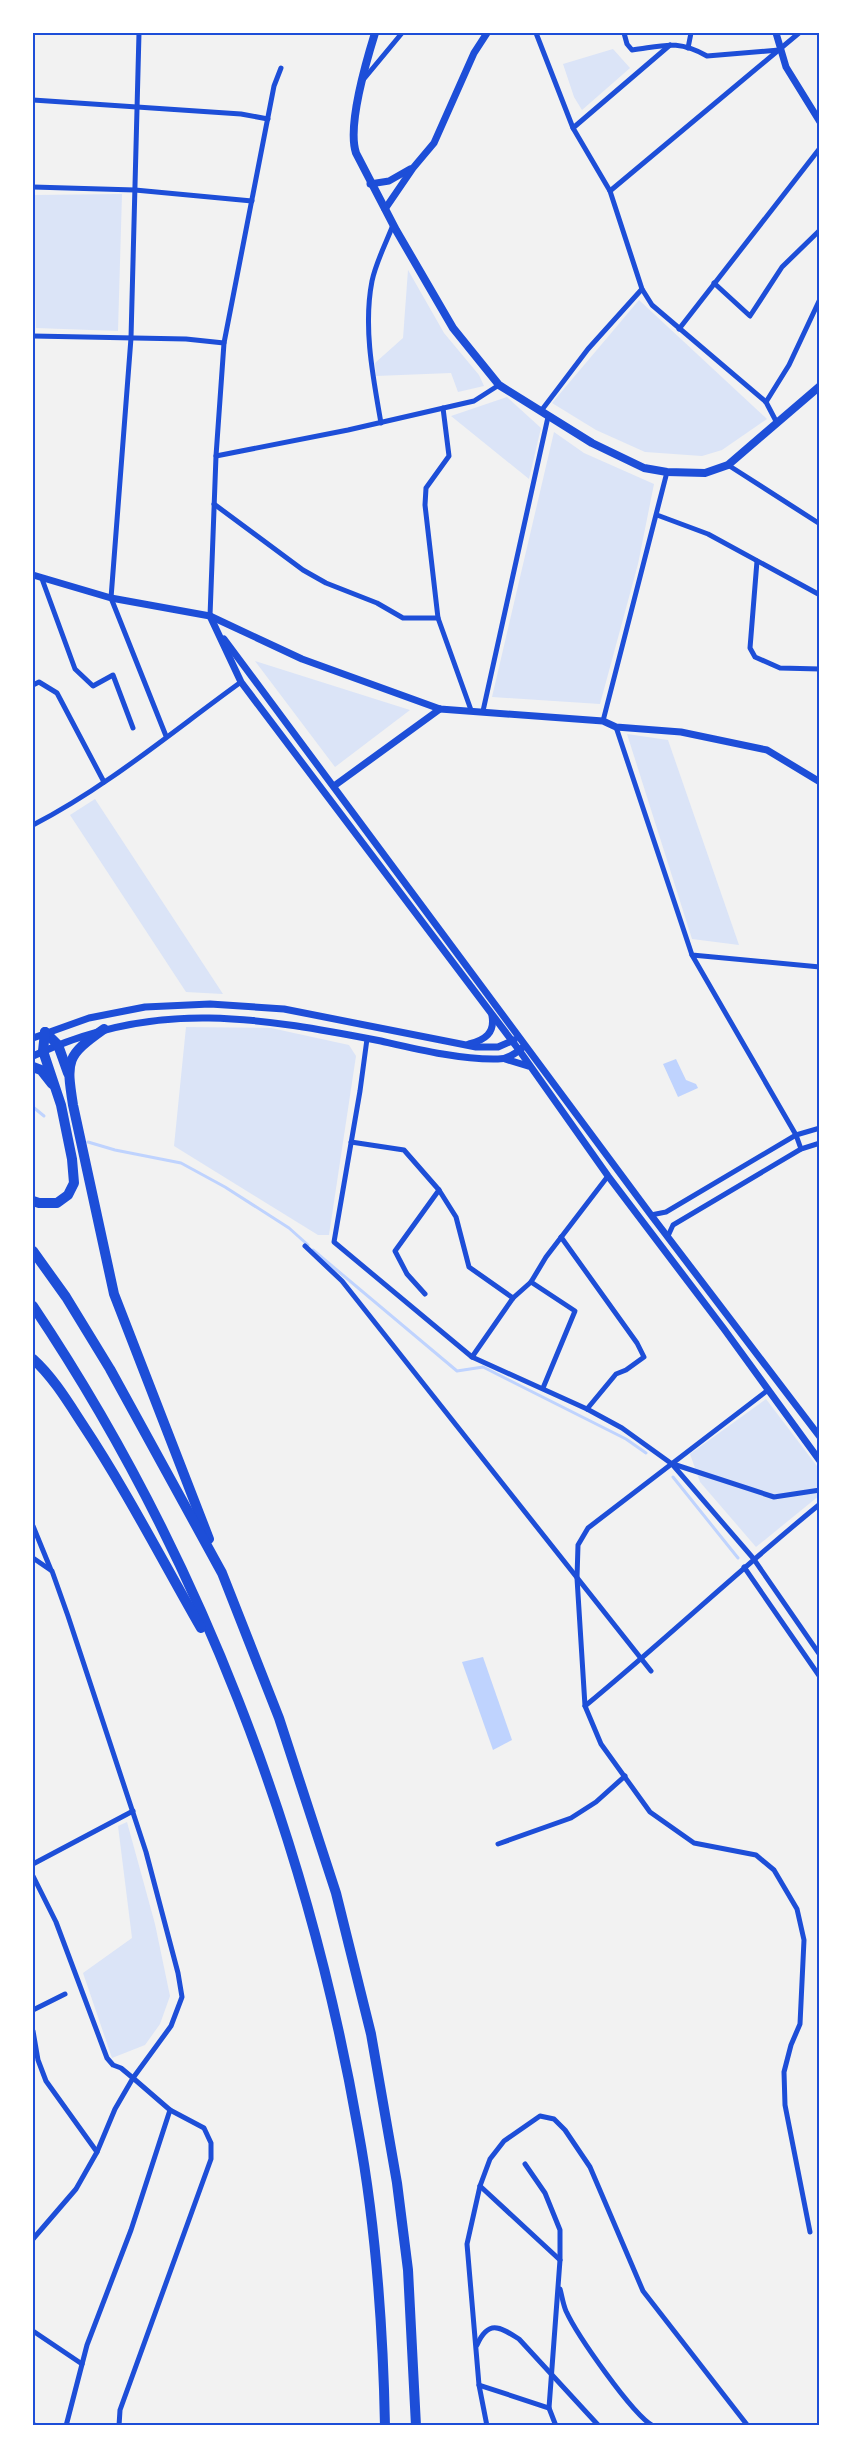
<svg xmlns="http://www.w3.org/2000/svg" width="853" height="2459" viewBox="0 0 853 2459" font-family="'Titillium Web',sans-serif">
  <style>
    .green { fill: #dbe4f7 }
    .water { fill: #bfd3fe }
    .lines { fill: none; stroke-linecap: round; stroke-linejoin: round }
    .stream { stroke: #bfd3fe; stroke-width: 3 }
    .minor { stroke: #1d4ed8; stroke-width: 5 }
    .tertiary { stroke: #1d4ed8; stroke-width: 7 }
    .secondary { stroke: #1d4ed8; stroke-width: 8 }
    .motorway { stroke: #1d4ed8; stroke-width: 10 }
    .neatline { fill: none; stroke: #1d4ed8; stroke-width: 2 }
  </style>
  <rect width="100%" height="100%" fill="#f2f2f2"/>
  <g class="green">
    <path d="M613 49 630 68 582 110 574 97 563 64Z"/>
    <path d="M122 194 118 331 36 328 33 195Z"/>
    <path d="M408 270 444 333 479 375 484 386 458 392 451 373 376 376 375 363 403 338Z"/>
    <path d="M639 300 767 419 722 450 702 456 645 452 596 430 552 403Z"/>
    <path d="M507 397 541 428 529 479 451 416Z"/>
    <path d="M554 432 584 453 654 484 638 564 600 704 492 697Z"/>
    <path d="M255 661 410 710 335 767Z"/>
    <path d="M627 734 668 740 739 945 692 939Z"/>
    <path d="M95 799 223 994 186 992 70 815Z"/>
    <path d="M186 1027 271 1028 349 1045 356 1056 329 1235H318L174 1146Z"/>
    <path d="M766 1399 820 1470V1495L756 1547 700 1482 690 1454Z"/>
    <path d="M127 1822 155 1924 170 1996 160 2024 145 2045 112 2058 83 1973 132 1938 118 1826Z"/>
  </g>
  <g class="water">
    <path d="M676 1059 686 1080 696 1084 698 1088 678 1097 663 1064Z"/>
    <path d="M483 1657 512 1740 493 1750 462 1662Z"/>
  </g>
  <g class="lines">
    <g class="stream">
      <path d="M33 1107 44 1116"/>
      <path d="M88 1142 115 1150 181 1163 225 1187 289 1228 308 1245"/>
      <path d="M313 1250 457 1371 483 1367 626 1439 646 1453"/>
      <path d="M673 1477 738 1558"/>
    </g>
    <g class="minor">
      <path d="M139 33 131 338 111 598 166 736"/>
      <path d="M536 33 573 128 610 191 642 289 652 305 766 402 777 423"/>
      <path d="M624 33 627 44 632 50C663 46 677 39 707 56L779 50"/>
      <path d="M688 48 691 33"/>
      <path d="M363 80 402 33"/>
      <path d="M33 100 241 114 268 119"/>
      <path d="M573 128 670 45"/>
      <path d="M33 187 135 190 252 201"/>
      <path d="M610 191 799 33"/>
      <path d="M714 283 750 316 782 267 820 230"/>
      <path d="M679 329 820 148"/>
      <path d="M33 336 186 339 224 343"/>
      <path d="M766 402 789 365 820 299"/>
      <path d="M443 408 449 456 426 488 425 505 438 618 471 710"/>
      <path d="M541 411 588 349 642 289"/>
      <path d="M381 423C373 377 363 327 372 281 376 262 386 243 393 225"/>
      <path d="M216 456 348 430 474 401 499 385"/>
      <path d="M728 465 820 524"/>
      <path d="M214 504 303 570 326 583 377 603 403 618H438"/>
      <path d="M657 515 708 534 820 595"/>
      <path d="M757 561 750 648 755 657 780 668 820 669"/>
      <path d="M42 579 75 669 93 686 113 675 133 728"/>
      <path d="M210 616 216 456 224 343 274 86 281 68"/>
      <path d="M33 685 39 682 57 693 104 782"/>
      <path d="M483 711 548 417"/>
      <path d="M603 721 667 472"/>
      <path d="M616 727 692 955 820 967"/>
      <path d="M33 825C107 787 173 731 241 682"/>
      <path d="M692 955 796 1135 801 1149"/>
      <path d="M367 1039 360 1091 334 1242 472 1357 587 1409 622 1428 672 1464 753 1558 820 1655"/>
      <path d="M351 1142 404 1150 439 1190 395 1251 407 1274 425 1294"/>
      <path d="M439 1190 456 1217 469 1267 513 1298"/>
      <path d="M651 1215 666 1212 796 1135 820 1128"/>
      <path d="M668 1236 673 1225 801 1149 820 1143"/>
      <path d="M561 1237 637 1343 644 1357 626 1370 616 1374 587 1409"/>
      <path d="M305 1246 342 1281 651 1671"/>
      <path d="M531 1282 575 1311 543 1388"/>
      <path d="M472 1357 513 1298 531 1282 546 1257 608 1176"/>
      <path d="M768 1390 588 1528 578 1545 577 1578 585 1706 601 1744 650 1812 694 1843 756 1855 774 1870 797 1909 804 1940 800 2024 791 2045 784 2072 785 2105 810 2232"/>
      <path d="M673 1464 774 1497 820 1490"/>
      <path d="M33 1526 51 1570"/>
      <path d="M33 1558 52 1571 68 1616 146 1852 178 1973 182 1997 171 2026 133 2078 115 2109 97 2152"/>
      <path d="M744 1567 820 1677"/>
      <path d="M585 1706C665 1640 740 1569 820 1504"/>
      <path d="M498 1844 571 1818 596 1802 625 1776"/>
      <path d="M33 1864 133 1811"/>
      <path d="M33 1876 56 1922 107 2058 113 2065 121 2068 133 2078 170 2110 204 2128 211 2143V2159L120 2410 119 2426"/>
      <path d="M33 2010 65 1994"/>
      <path d="M33 2031 38 2060 46 2081 97 2152 76 2189 33 2239"/>
      <path d="M525 2164 545 2193 560 2230V2260L549 2408 556 2426"/>
      <path d="M480 2186 560 2260"/>
      <path d="M560 2289C562 2296 563 2304 566 2311 577 2335 632 2414 653 2426"/>
      <path d="M33 2331 82 2364"/>
      <path d="M477 2345C488 2320 499 2326 519 2339L599 2426"/>
      <path d="M479 2385 549 2408"/>
      <path d="M33 2424 36 2426"/>
      <path d="M66 2426 87 2345 131 2230 170 2110"/>
      <path d="M487 2426 479 2385 467 2244 480 2186 490 2159 504 2141 540 2116 554 2119 565 2130 590 2167 643 2291 748 2426"/>
    </g>
    <g class="tertiary">
      <path d="M776 33 786 67 820 122"/>
      <path d="M370 184 389 181 410 169"/>
      <path d="M385 209 413 168 434 143 474 53 487 33"/>
      <path d="M33 575 111 598 210 616 302 659 440 709 603 721 616 727 681 732 767 750 820 782"/>
      <path d="M210 616 241 682 519 1050 608 1176 724 1329 820 1461"/>
      <path d="M224 639 651 1215 820 1437"/>
      <path d="M334 786 440 709"/>
      <path d="M33 1038 89 1018 145 1007 210 1004 284 1009 476 1047H498L514 1040"/>
      <path d="M469 1044C485 1040 495 1033 492 1016"/>
      <path d="M33 1056C88 1030 148 1017 209 1018 267 1019 324 1030 381 1041 416 1049 461 1060 498 1059 507 1059 515 1054 522 1048"/>
      <path d="M505 1059 528 1066"/>
    </g>
    <path class="secondary" d="M375 33C366 62 347 126 356 153L396 230 453 328 499 385 592 443 644 468 667 472 705 473 728 465 820 386"/>
    <g class="motorway">
      <path d="M104 1029C66 1056 66 1060 73 1105L114 1294 209 1539"/>
      <path d="M45 1032 58 1045 68 1073"/>
      <path d="M33 1067 41 1070 52 1084"/>
      <path d="M33 1201 39 1203H57L68 1195 74 1183 72 1159 61 1105 43 1051 45 1032"/>
      <path d="M33 1251 66 1297 110 1369 222 1573 279 1718 336 1893 371 2034 397 2183 408 2270 416 2426"/>
      <path d="M33 1306C198 1552 307 1837 358 2129 376 2226 383 2327 385 2426"/>
      <path d="M33 1359C53 1377 68 1402 83 1425 126 1490 162 1560 201 1628"/>
    </g>
  </g>
  <rect width="853" height="2459" fill="none" stroke="#ffffff" stroke-width="69"/>
  <rect x="34" y="34" width="784" height="2390" class="neatline"/>
</svg>
